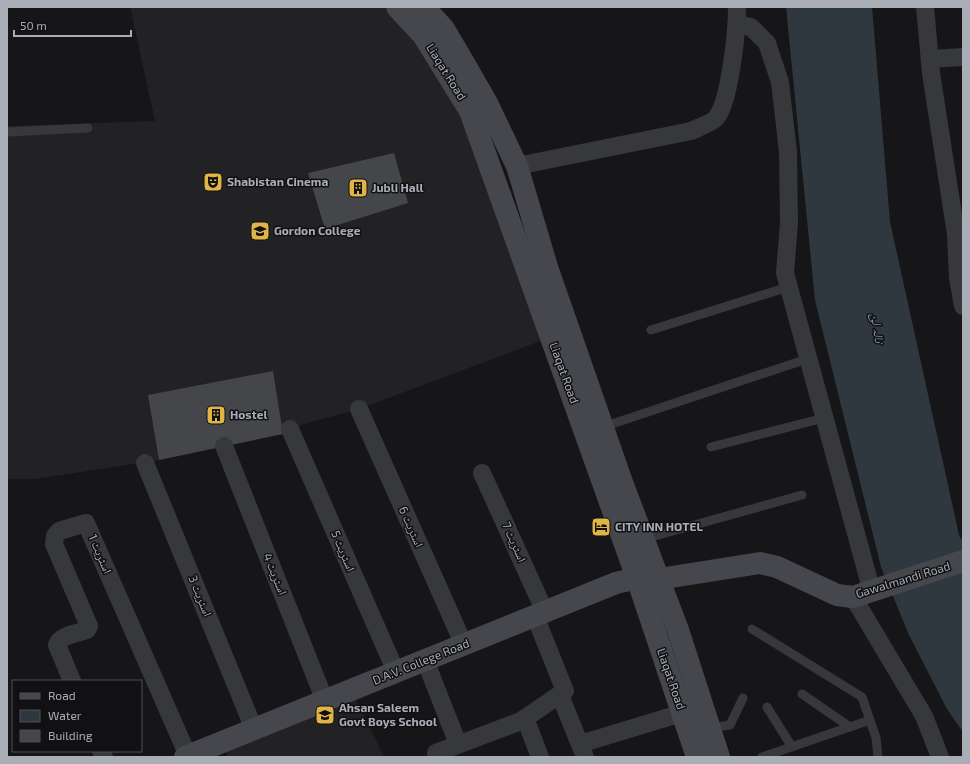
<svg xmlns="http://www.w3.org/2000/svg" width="970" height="764" viewBox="0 0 970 764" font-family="'Exo 2','Noto Naskh Arabic',sans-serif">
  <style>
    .built { fill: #222225 }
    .water { fill: #30383f }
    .building { fill: #45464a }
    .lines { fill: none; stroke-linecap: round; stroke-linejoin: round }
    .lane { stroke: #37383c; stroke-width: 9 }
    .street { stroke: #37383c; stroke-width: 18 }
    .secondary { stroke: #46474c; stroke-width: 22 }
    .labels { text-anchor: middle; stroke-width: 3; stroke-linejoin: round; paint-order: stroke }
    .street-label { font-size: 12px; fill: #a9adb6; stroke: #111113 }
    .poi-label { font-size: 12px; font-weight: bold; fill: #a9adb6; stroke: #111113; text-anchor: start }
    .water-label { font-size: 13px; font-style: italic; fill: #8498ae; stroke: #111113 }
  </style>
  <rect width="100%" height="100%" fill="#161618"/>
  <g class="built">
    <path d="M130 7H397L470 111 551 337 359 409 224 446 159 460 35 479H7V126L155 121Z"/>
    <path d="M351 689 384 757H228L222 742Z"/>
  </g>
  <path class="water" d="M786 7H872L890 222 959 535 963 543V732L947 709 909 635 881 567 815 300Z"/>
  <g class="building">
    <path d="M394 153 408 203 325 229 308 173Z"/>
    <path d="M273 371 283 434 159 460 148 395Z"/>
  </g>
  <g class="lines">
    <g class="lane">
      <path d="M7 132 88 128"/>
      <path d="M651 330 788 287"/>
      <path d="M603 427 798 362"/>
      <path d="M711 447 824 418"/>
      <path d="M644 539 802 495"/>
      <path d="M752 629 862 697 876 738 878 757"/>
      <path d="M802 694 850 727"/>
      <path d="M767 707 792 747"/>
      <path d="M710 728 730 725 743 698"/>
      <path d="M762 757 870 720"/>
    </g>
    <g class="street">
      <path d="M925 7 931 73 956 234"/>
      <path d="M737 24 751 27 767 43 780 82 788 152 789 223 785 273 872 592"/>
      <path d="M930 59 963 57"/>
      <path d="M517 166 691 131C697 128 712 123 716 118 730 102 737 30 737 7"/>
      <path d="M963 232 956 234 958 278 963 306"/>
      <path d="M359 409 464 645"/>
      <path d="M290 429 396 672"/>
      <path d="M224 446 325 701"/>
      <path d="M145 463 254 729"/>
      <path d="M482 473 545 612"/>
      <path d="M853 597 924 716 940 757"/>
      <path d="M425 660 458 744"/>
      <path d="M72 681 57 645C60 635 78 633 87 630L89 626 54 544 55 536 59 531 86 523 188 756"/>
      <path d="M560 695 585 757"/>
      <path d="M525 718 540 757"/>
      <path d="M580 744 682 713"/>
      <path d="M101 751 104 757"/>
      <path d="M436 753 521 721 565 691 535 616"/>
    </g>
    <g class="secondary">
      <path d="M397 7 423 35 470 111 637 578 697 757"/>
      <path d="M424 7 444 29 460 56 487 103 517 166 547 267 623 485 678 630 719 757"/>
      <path d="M185 757 616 583 637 578 659 579 760 563 777 567 837 595 853 597 963 561"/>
    </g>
  </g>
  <defs>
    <symbol id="theatre-square" viewBox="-11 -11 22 22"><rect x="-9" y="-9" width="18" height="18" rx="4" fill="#e0b545" stroke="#111113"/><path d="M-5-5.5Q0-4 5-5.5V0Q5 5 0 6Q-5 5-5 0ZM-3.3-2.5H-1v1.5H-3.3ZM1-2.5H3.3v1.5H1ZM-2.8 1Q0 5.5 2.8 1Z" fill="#111"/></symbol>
    <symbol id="building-square" viewBox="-11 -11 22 22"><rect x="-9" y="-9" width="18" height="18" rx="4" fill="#e0b545" stroke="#111113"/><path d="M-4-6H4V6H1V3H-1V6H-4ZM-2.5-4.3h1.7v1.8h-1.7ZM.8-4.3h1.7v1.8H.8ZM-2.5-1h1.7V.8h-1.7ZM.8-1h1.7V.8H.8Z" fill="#111"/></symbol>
    <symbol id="university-square" viewBox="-11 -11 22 22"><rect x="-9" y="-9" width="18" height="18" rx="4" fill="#e0b545" stroke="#111113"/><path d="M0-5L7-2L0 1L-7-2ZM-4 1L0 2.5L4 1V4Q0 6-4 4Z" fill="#111"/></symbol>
    <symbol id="hotel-square" viewBox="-11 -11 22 22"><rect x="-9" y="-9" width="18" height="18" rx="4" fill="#e0b545" stroke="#111113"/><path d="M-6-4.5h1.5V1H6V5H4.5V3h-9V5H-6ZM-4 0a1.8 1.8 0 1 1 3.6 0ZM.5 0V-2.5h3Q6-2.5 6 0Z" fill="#111"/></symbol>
    <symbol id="school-square" viewBox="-11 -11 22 22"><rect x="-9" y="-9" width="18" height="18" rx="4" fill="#e0b545" stroke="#111113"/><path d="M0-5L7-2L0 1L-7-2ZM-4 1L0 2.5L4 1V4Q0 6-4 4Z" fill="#111"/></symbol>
  </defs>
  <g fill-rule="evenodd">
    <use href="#theatre-square" x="202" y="171" width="22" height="22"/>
    <use href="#building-square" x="347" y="177" width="22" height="22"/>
    <use href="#university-square" x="249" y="220" width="22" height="22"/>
    <use href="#building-square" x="205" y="404" width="22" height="22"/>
    <use href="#hotel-square" x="590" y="516" width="22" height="22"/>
    <use href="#school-square" x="314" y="704" width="22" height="22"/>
  </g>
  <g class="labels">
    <g class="street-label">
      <text transform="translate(446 72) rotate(58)" y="4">Liaqat Road</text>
      <text transform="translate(564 373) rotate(70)" y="4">Liaqat Road</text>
      <text transform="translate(411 527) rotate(66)" y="4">اسٹریٹ 6</text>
      <text transform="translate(514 542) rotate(66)" y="4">اسٹریٹ 7</text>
      <text transform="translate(343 551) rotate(67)" y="4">اسٹریٹ 5</text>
      <text transform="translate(100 554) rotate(67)" y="4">اسٹریٹ 1</text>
      <text transform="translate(275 574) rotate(68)" y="4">اسٹریٹ 4</text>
      <text transform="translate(903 580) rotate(-17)" y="4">Gawalmandi Road</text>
      <text transform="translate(200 596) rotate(68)" y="4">اسٹریٹ 3</text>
      <text transform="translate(421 662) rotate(-22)" y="4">D.A.V. College Road</text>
      <text transform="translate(671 679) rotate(71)" y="4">Liaqat Road</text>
    </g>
    <g class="poi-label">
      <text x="227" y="186">Shabistan Cinema</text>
      <text x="372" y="192">Jubli Hall</text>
      <text x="274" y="235">Gordon College</text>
      <text x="230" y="419">Hostel</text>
      <text x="615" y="531">CITY INN HOTEL</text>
      <text x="339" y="712">Ahsan Saleem<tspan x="339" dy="14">Govt Boys School</tspan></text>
    </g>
    <g class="water-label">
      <text transform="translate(878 328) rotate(82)" y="5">نالہ لئ</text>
    </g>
  </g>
  <rect width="970" height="764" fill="none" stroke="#a9adb6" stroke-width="16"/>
  <rect x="12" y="680" width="130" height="72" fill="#111113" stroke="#4e4f54"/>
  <rect x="20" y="693" width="20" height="6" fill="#46474c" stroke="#4e4f54"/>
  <text x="48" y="700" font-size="12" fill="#a9adb6">Road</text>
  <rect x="20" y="710" width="20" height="12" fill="#30383f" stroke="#4e4f54"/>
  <text x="48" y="720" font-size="12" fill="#a9adb6">Water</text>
  <rect x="20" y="730" width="20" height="12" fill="#45464a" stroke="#4e4f54"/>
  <text x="48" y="740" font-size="12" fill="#a9adb6">Building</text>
  <path d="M14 30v6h117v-6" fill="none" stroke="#a9adb6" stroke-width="2"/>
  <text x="20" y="30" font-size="12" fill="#a9adb6" stroke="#111113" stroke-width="3" paint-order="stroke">50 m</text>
</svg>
